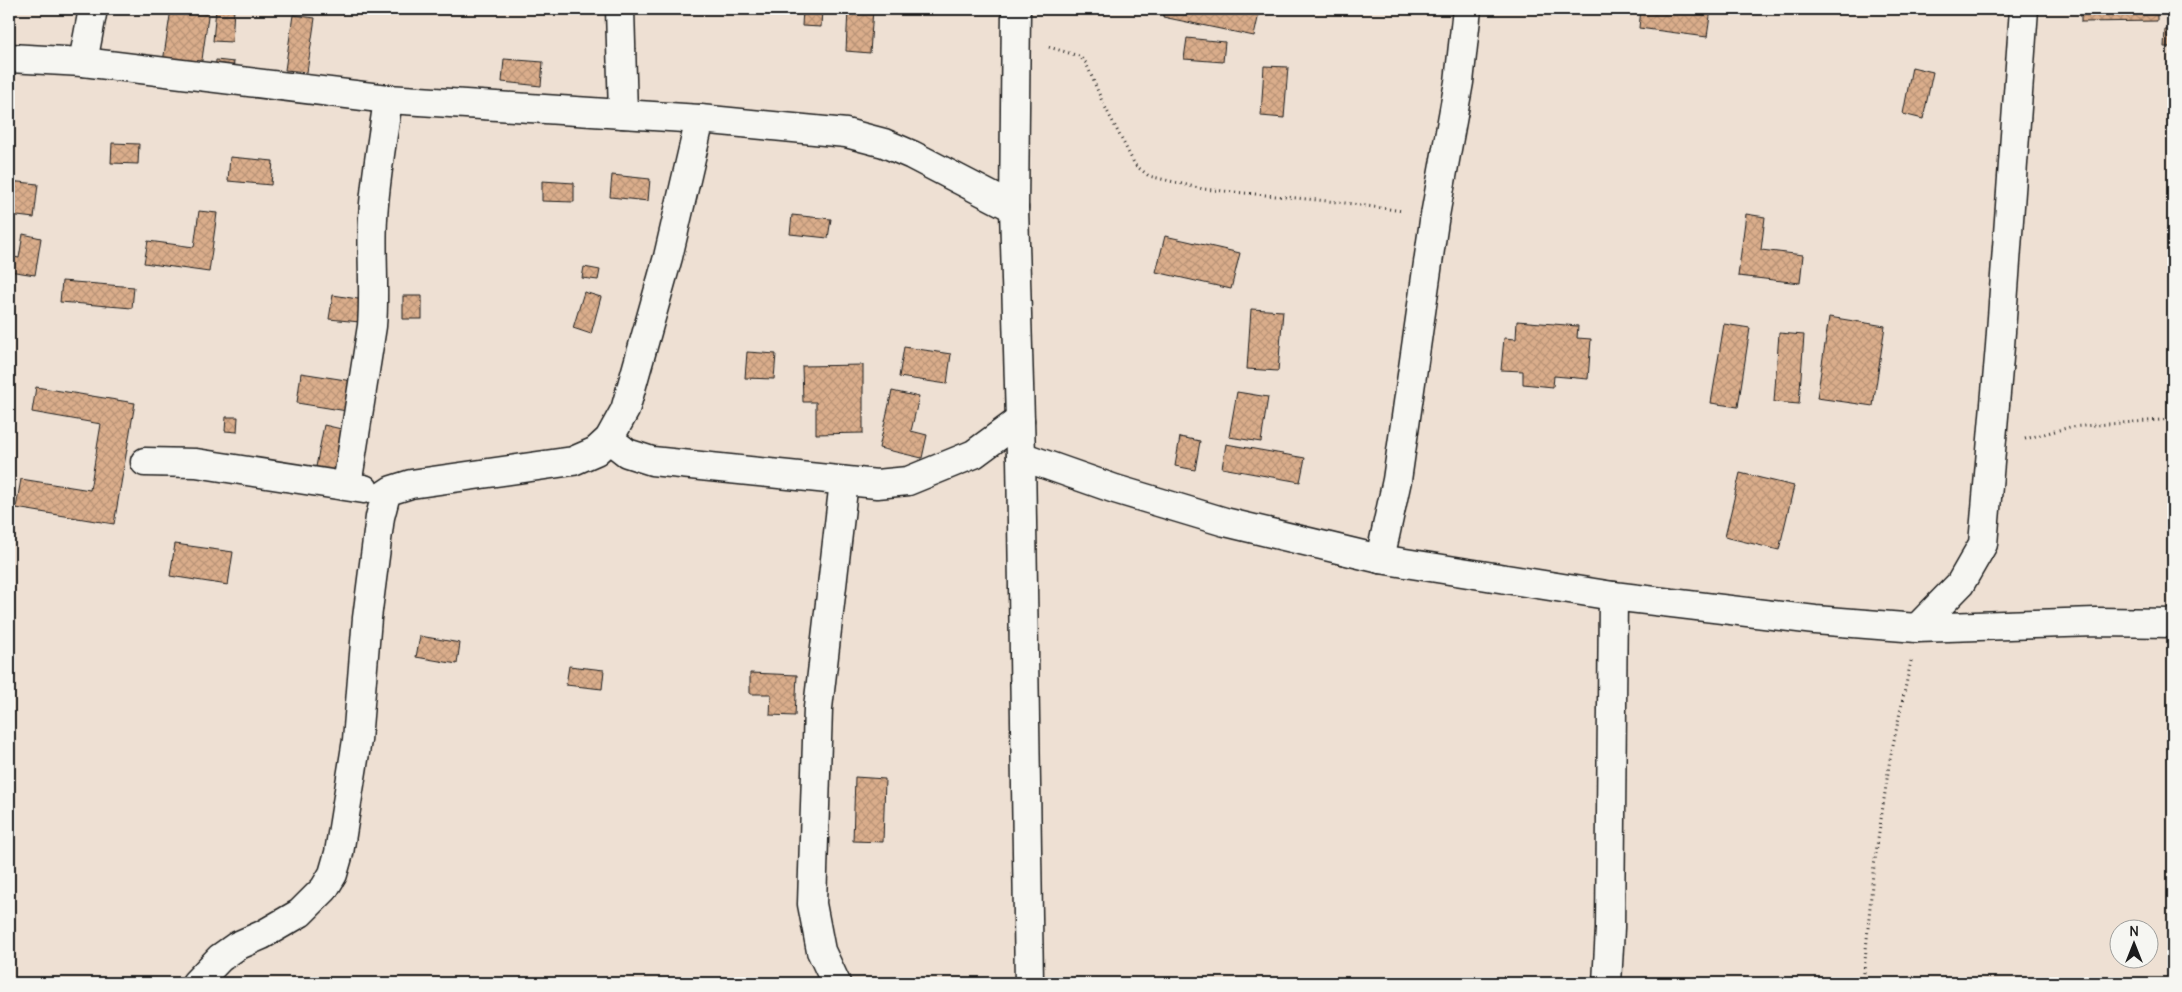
<svg xmlns="http://www.w3.org/2000/svg" width="2182" height="992" viewBox="0 0 2182 992" font-family="Delius,sans-serif">
  <style>
    .building { fill: url(#building-cross-hatch); stroke: #1c1c1c }
    .lines { fill: none; stroke-linecap: round; stroke-linejoin: round }
    .minor-casing { stroke: #1c1c1c; stroke-width: 31 }
    .path { stroke: #1c1c1c; stroke-width: 3; stroke-dasharray: 1 4; stroke-linecap: butt }
    .minor { stroke: #f6f6f2; stroke-width: 28 }
  </style>
  <defs>
    <pattern id="building-cross-hatch" width="8" height="8" patternUnits="userSpaceOnUse" patternTransform="scale(1.25)"><rect width="8" height="8" fill="#daad8b"/><path d="M0 0l8 8M0 8l8-8" fill="none" stroke="#ba9477"/></pattern>
  </defs>
  <rect width="100%" height="100%" fill="#eee0d3"/>
  <filter id="ink" filterUnits="userSpaceOnUse"><feTurbulence type="fractalNoise" baseFrequency=".02" numOctaves="2"/><feDisplacementMap in="SourceGraphic" scale="10" xChannelSelector="R" yChannelSelector="G"/><feConvolveMatrix kernelMatrix="1 2 1 2 8 2 1 2 1" color-interpolation-filters="sRGB"/></filter>
  <g filter="url(#ink)">
    <g class="building">
      <path d="M171 9H209L201 67 163 62Z"/>
      <path d="M216 9H234L232 42 213 41Z"/>
      <path d="M803 9H822L821 27 802 26Z"/>
      <path d="M848 9H873L870 53 846 51Z"/>
      <path d="M1165 9H1260L1254 36 1163 17Z"/>
      <path d="M1641 9H1711L1707 37 1639 28Z"/>
      <path d="M2081 9H2157V21L2081 22Z"/>
      <path d="M293 15 315 18 307 72 285 70Z"/>
      <path d="M2165 30H2173V47H2164Z"/>
      <path d="M1187 38 1225 42 1223 62 1184 59Z"/>
      <path d="M504 59 543 62 541 86 502 82Z"/>
      <path d="M216 60 234 62 232 77 215 75Z"/>
      <path d="M1264 66 1288 67 1284 118 1261 116Z"/>
      <path d="M1912 67 1933 72 1923 119 1903 114Z"/>
      <path d="M112 143 139 144 138 164 111 163Z"/>
      <path d="M230 157 273 161 271 185 228 181Z"/>
      <path d="M612 175 650 179 648 201 610 197Z"/>
      <path d="M9 181 38 184 34 218 9 215Z"/>
      <path d="M542 181 574 183V202L542 201Z"/>
      <path d="M199 211 217 213 209 272 144 263 148 241 194 247Z"/>
      <path d="M1746 214 1765 217 1761 250 1803 255 1800 283 1738 276Z"/>
      <path d="M792 215 831 219 828 238 790 234Z"/>
      <path d="M23 234 41 238 35 275 9 271V256L19 258Z"/>
      <path d="M1165 236 1240 253 1231 289 1156 272Z"/>
      <path d="M584 267 600 270 598 280 582 278Z"/>
      <path d="M62 281 134 287 132 308 60 302Z"/>
      <path d="M584 292 601 297 591 334 573 328Z"/>
      <path d="M333 295 364 300 360 322 329 319Z"/>
      <rect x="403" y="296" width="19" height="23"/>
      <path d="M1251 309 1283 311 1278 371 1247 369Z"/>
      <path d="M1829 317 1885 326 1873 406 1817 398Z"/>
      <path d="M1517 321 1578 326 1577 338 1591 339 1588 379 1554 376 1553 387 1523 384V371L1501 370 1504 338 1516 339Z"/>
      <path d="M1724 324 1750 328 1738 407 1711 403Z"/>
      <path d="M1779 333 1804 335 1799 404 1774 402Z"/>
      <path d="M904 347 951 354 947 384 899 377Z"/>
      <path d="M747 352 776 354 774 379 745 378Z"/>
      <path d="M863 365V433L816 434V402H803L802 366Z"/>
      <path d="M301 373 352 381 347 411 297 403Z"/>
      <path d="M36 387 135 403 114 524 16 508 21 479 90 490 101 424 32 412Z"/>
      <path d="M892 391 919 397 911 431 927 435 922 458 879 448Z"/>
      <path d="M1237 392 1268 397 1261 442 1229 437Z"/>
      <path d="M226 417H238L237 432 225 431Z"/>
      <path d="M324 425 350 431 340 477 315 472Z"/>
      <path d="M1180 437 1200 441 1195 470 1175 466Z"/>
      <path d="M1226 444 1305 458 1300 482 1222 468Z"/>
      <path d="M1740 473 1794 486 1779 550 1725 537Z"/>
      <path d="M175 544 233 552 228 585 170 576Z"/>
      <path d="M420 636 460 643 457 664 416 657Z"/>
      <path d="M569 666 604 670 602 689 566 685Z"/>
      <path d="M750 673 797 675 795 716 770 715 771 694H750Z"/>
      <path d="M855 777 885 779 883 842 853 841Z"/>
    </g>
    <g class="lines">
      <defs>
        <g id="minor">
          <path d="M620 9 623 114"/>
          <path d="M1016 9 1014 208 1021 456 1029 983"/>
          <path d="M9 58 83 62 388 99 700 119 846 133 884 143 912 155 1014 208"/>
          <path d="M83 62 93 9"/>
          <path d="M609 439 627 453 652 461 877 484 908 481 974 454 1020 420"/>
          <path d="M1021 456 1115 489 1225 522 1380 559 1613 596 1815 620 1917 628 2096 622 2173 623"/>
          <path d="M145 462 196 463 364 489"/>
          <path d="M347 485 372 326C375 290 371 254 373 218 375 178 383 138 388 99"/>
          <path d="M1380 559 1397 480 1434 221 1459 82 1467 9"/>
          <path d="M1917 628 1960 584 1983 544 2000 346 2024 9"/>
          <path d="M196 983 220 958 237 946 262 935 300 913 324 889 333 874 339 853 357 740 367 618 380 517 386 494 392 490 411 484 573 461 596 451 609 439 625 410 668 257 700 119"/>
          <path d="M836 983 821 951 812 904 818 708 844 481"/>
          <path d="M1607 983 1610 928 1613 596"/>
        </g>
      </defs>
      <use href="#minor" class="minor-casing"/>
      <g class="path">
        <path d="M1049 47 1079 56 1086 63 1102 101 1135 165 1149 176 1203 189 1338 202 1403 211"/>
        <path d="M2025 439 2070 427 2173 419"/>
        <path d="M1863 983 1873 873 1890 759 1911 661"/>
      </g>
      <use href="#minor" class="minor"/>
    </g>
  </g>
  <rect width="2182" height="992" fill="none" stroke="#f6f6f2" stroke-width="30"/>
  <rect x="15" y="15" width="2152" height="962" fill="none" stroke="#1c1c1c" stroke-width="2" filter="url(#ink)"/>
  <g transform="translate(2134 944)"><circle r="24" fill="#f6f6f2" stroke="#9f9f9c"/>
  <path d="M0-4L9 19L0 12L-9 19Z" fill="#1c1c1c"/>
  <text y="-8" font-size="14" font-weight="bold" text-anchor="middle" fill="#1c1c1c">N</text>
  </g>
</svg>
